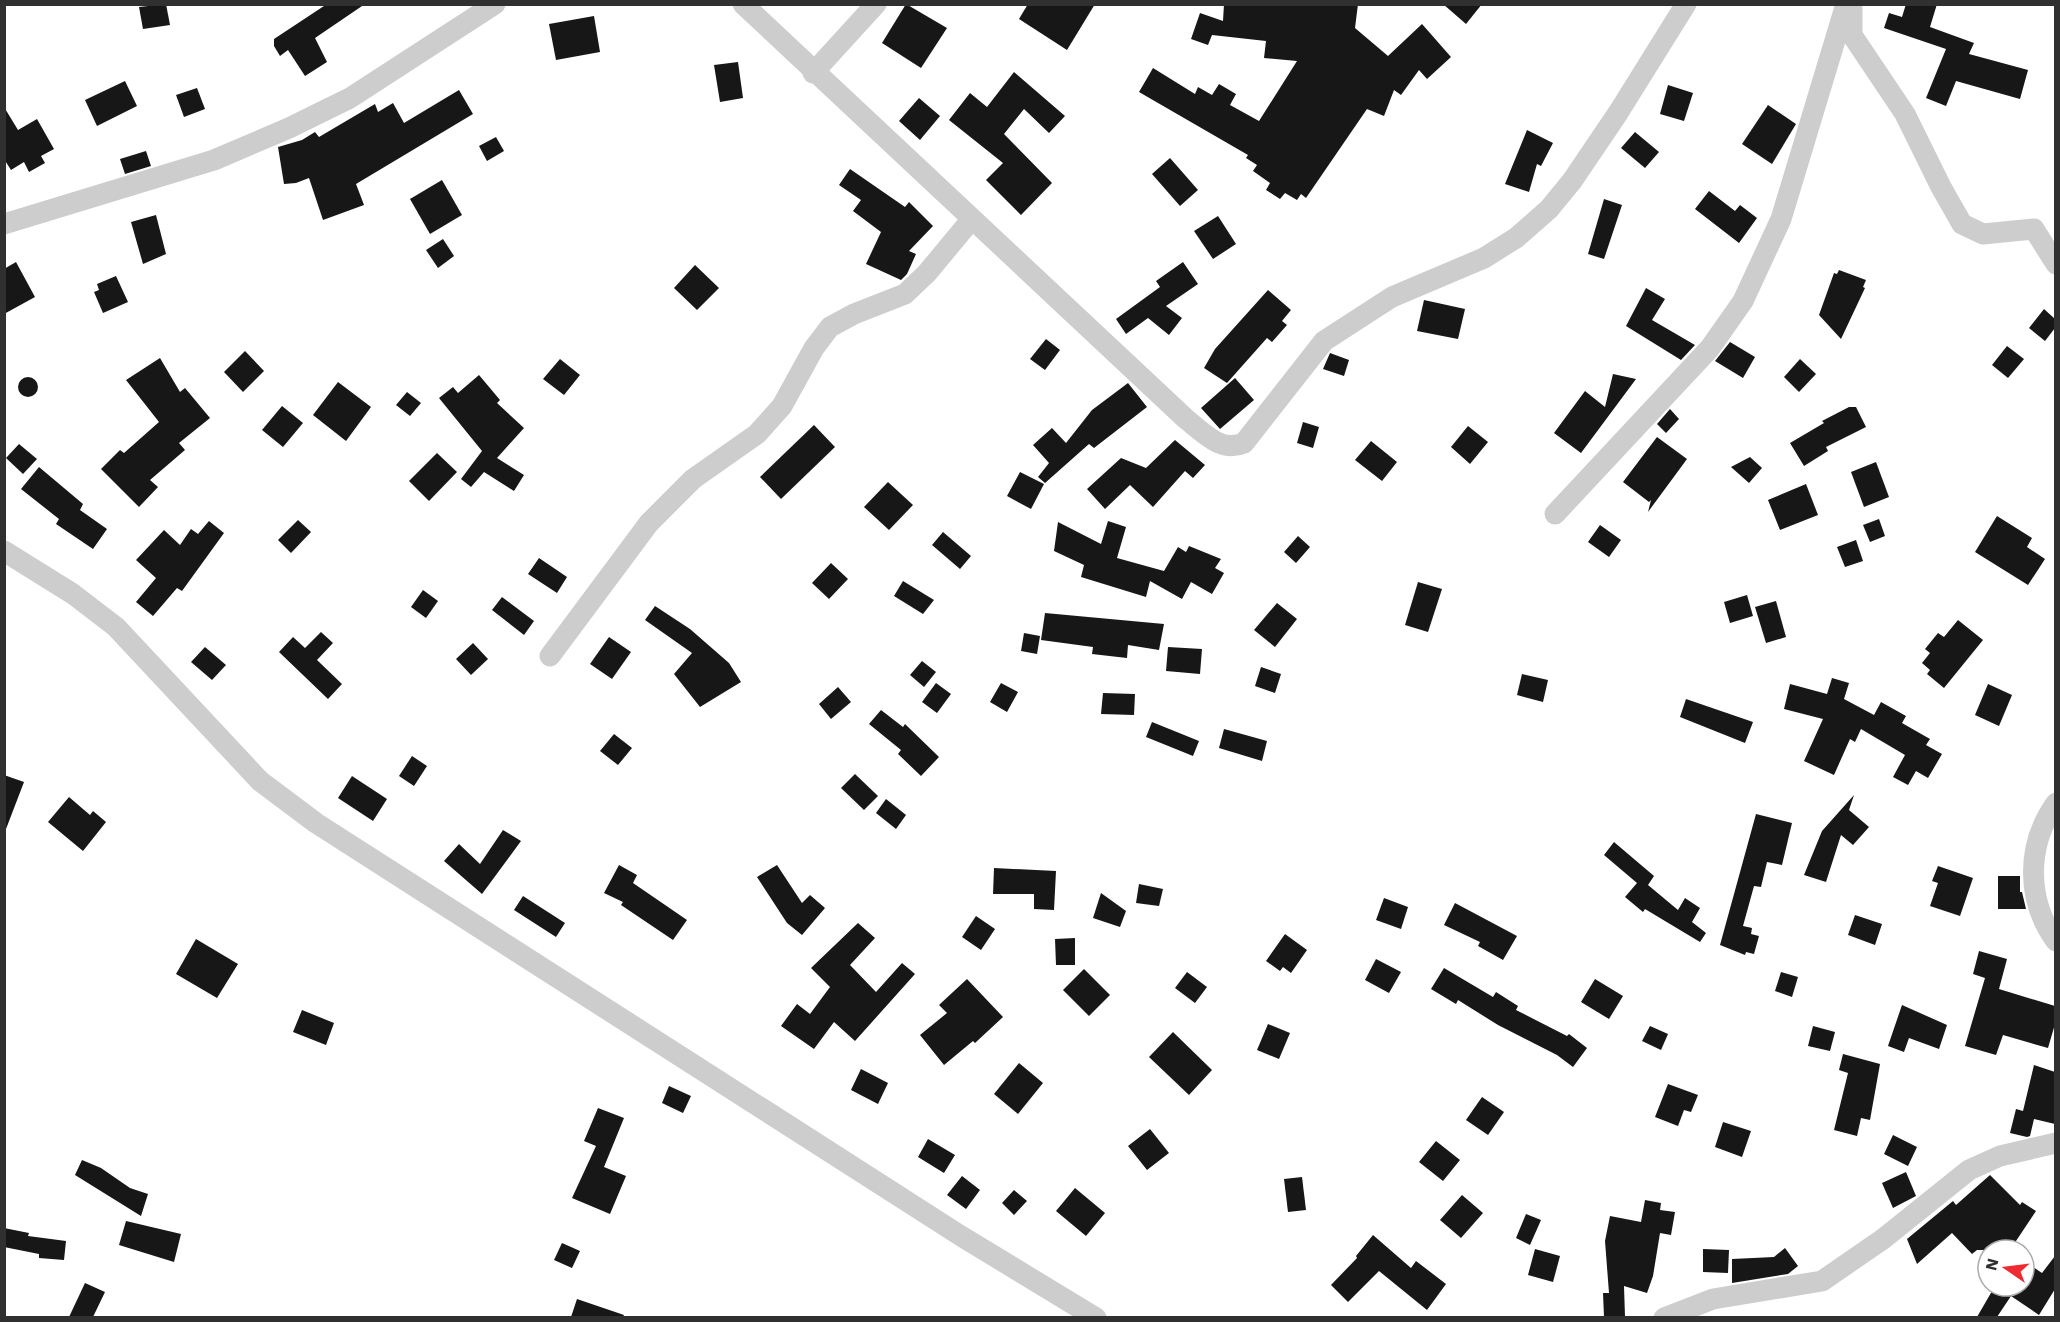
<svg xmlns="http://www.w3.org/2000/svg" width="2060" height="1322" viewBox="0 0 2060 1322" font-family="'Work Sans',sans-serif">
  <style>
    .building { fill: #171717 }
    .lines { fill: none; stroke-linecap: round; stroke-linejoin: round }
    .street { stroke: #cdcdcd; stroke-width: 21 }
  </style>
  <rect width="100%" height="100%" fill="#fff"/>
  <g class="building">
    <path d="M166 4 170 25 143 29 139 7Z"/>
    <path d="M327 4H365L315 38 327 62 305 76 288 50 280 56 274 46V39Z"/>
    <path d="M906 4 947 28 921 68 882 43Z"/>
    <path d="M1028 4H1095L1067 50 1019 19Z"/>
    <path d="M1224 4H1358L1355 28 1388 56 1422 24 1451 57 1427 79 1419 70 1401 95 1394 90 1384 116 1367 109 1306 198 1301 194 1297 200 1285 193 1280 199 1266 190 1270 183 1253 171 1257 165 1246 158 1248 155 1139 92 1153 68 1195 94 1198 87 1212 95 1219 84 1236 94 1230 105 1259 121 1297 61 1264 58 1266 41 1212 35 1208 45 1191 39 1200 13 1223 21Z"/>
    <path d="M1443 4H1482L1466 24Z"/>
    <path d="M1906 4H1937L1930 27 1974 43 1969 54 2028 70 2020 99 1956 81 1946 106 1926 98 1946 49 1884 28 1889 13 1902 17Z"/>
    <path d="M594 16 600 52 556 60 549 24Z"/>
    <path d="M738 62 743 98 720 102 714 65Z"/>
    <path d="M1014 72 1065 116 1049 133 1024 109 1004 134 1052 183 1021 215 986 180 1003 163 949 120 970 93 987 107Z"/>
    <path d="M125 81 137 106 97 126 85 100Z"/>
    <path d="M1668 85 1693 93 1684 121 1660 114Z"/>
    <path d="M197 88 205 109 184 117 176 95Z"/>
    <path d="M459 90 473 114 356 184 364 205 323 220 309 178 296 183 284 184 278 147 302 140 315 132 319 137 375 104 378 112 393 103 404 123Z"/>
    <path d="M919 98 940 116 920 140 899 121Z"/>
    <path d="M1768 105 1796 124 1772 164 1742 144Z"/>
    <path d="M4 107 18 130 37 119 54 149 41 156 45 163 29 172 24 162 11 170 4 159Z"/>
    <path d="M1527 130 1553 143 1541 166 1537 164 1529 192 1505 184Z"/>
    <path d="M1635 132 1659 152 1645 168 1621 148Z"/>
    <path d="M496 137 504 151 487 161 479 146Z"/>
    <path d="M146 151 151 166 125 174 120 159Z"/>
    <path d="M1170 158 1198 190 1180 206 1152 174Z"/>
    <path d="M850 169 905 207 909 202 933 226 909 251 916 254 907 274 901 280 866 264 881 232 853 211 861 200 839 185Z"/>
    <path d="M442 180 462 215 430 234 410 199Z"/>
    <path d="M1709 191 1735 211 1740 205 1757 218 1739 243 1695 209Z"/>
    <path d="M1604 199 1622 205 1604 259 1588 254Z"/>
    <path d="M156 215 166 254 143 264 131 222Z"/>
    <path d="M1218 216 1236 244 1213 259 1194 231Z"/>
    <path d="M443 239 454 256 438 268 426 250Z"/>
    <path d="M16 262 35 297 4 314V269Z"/>
    <path d="M1183 262 1198 284 1166 306 1182 318 1169 335 1148 318 1126 334 1116 319 1160 287 1156 281Z"/>
    <path d="M695 265 719 288 697 310 674 288Z"/>
    <path d="M1839 270 1866 280 1863 287 1865 288 1841 339 1819 315 1834 273 1837 274Z"/>
    <path d="M116 276 128 302 103 313 94 292 99 290 97 284Z"/>
    <path d="M1646 288 1665 299 1652 320 1695 345 1681 360 1626 326Z"/>
    <path d="M1268 290 1291 310 1282 321 1287 325 1272 342 1267 338 1227 383 1204 368 1215 349Z"/>
    <path d="M1424 300 1465 309 1458 339 1417 331Z"/>
    <path d="M2044 309 2055 319V328L2045 341 2029 328Z"/>
    <path d="M1046 339 1060 350 1045 370 1030 359Z"/>
    <path d="M1730 342 1755 357 1743 378 1715 361Z"/>
    <path d="M2007 346 2024 359 2008 378 1992 365Z"/>
    <path d="M245 351 264 371 243 392 224 372Z"/>
    <path d="M1330 353 1349 360 1344 376 1323 369Z"/>
    <path d="M160 358 180 392 185 388 210 418 179 443 185 450 150 480 158 487 139 507 101 469 120 450 124 453 159 422 126 380Z"/>
    <path d="M560 359 580 375 564 395 543 379Z"/>
    <path d="M1800 359 1816 374 1799 392 1784 377Z"/>
    <path d="M1613 374 1636 379 1581 453 1554 433 1585 391 1605 407Z"/>
    <path d="M479 375 500 400 497 403 524 428 497 458 524 475 514 491 484 472 471 487 461 479 482 451 439 398 453 387 458 393Z"/>
    <circle cx="28" cy="387" r="10"/>
    <path d="M1235 378 1254 400 1220 429 1201 408Z"/>
    <path d="M338 382 371 407 346 441 313 415Z"/>
    <path d="M1128 383 1147 407 1094 448 1089 444 1045 483 1038 477 1049 463 1033 445 1052 428 1066 443 1092 410Z"/>
    <path d="M407 392 421 403 410 416 396 405Z"/>
    <path d="M282 406 303 423 283 447 262 430Z"/>
    <path d="M1849 407H1856L1866 427 1826 447 1828 451 1804 466 1790 443 1824 423 1822 421Z"/>
    <path d="M1670 409 1679 419 1666 433 1657 424Z"/>
    <path d="M1303 422 1319 427 1313 448 1297 443Z"/>
    <path d="M814 425 835 447 781 499 760 477Z"/>
    <path d="M1468 426 1488 442 1470 464 1451 447Z"/>
    <path d="M1657 437 1687 459 1648 512 1651 500 1649 502 1623 482Z"/>
    <path d="M1175 440 1205 465 1193 478 1185 471 1153 507 1130 485 1105 509 1087 489 1121 458 1146 468Z"/>
    <path d="M1371 441 1397 462 1382 481 1355 460Z"/>
    <path d="M19 444 37 459 23 474 6 458Z"/>
    <path d="M437 453 457 472 429 501 409 481Z"/>
    <path d="M1750 457 1762 468 1749 483 1731 467Z"/>
    <path d="M1876 462 1889 497 1864 507 1851 472Z"/>
    <path d="M39 467 83 504 80 510 107 529 93 549 56 524 59 519 21 489Z"/>
    <path d="M1020 472 1044 484 1031 509 1007 496Z"/>
    <path d="M888 482 913 505 889 530 864 507Z"/>
    <path d="M1806 484 1818 515 1780 530 1768 500Z"/>
    <path d="M1997 516 2032 538 2027 547 2045 559 2028 585 1975 552Z"/>
    <path d="M1879 519 1885 536 1870 542 1863 525Z"/>
    <path d="M298 520 311 532 291 553 278 540Z"/>
    <path d="M209 521 224 533 182 591 177 588 153 616 136 602 156 578 136 560 164 530 180 545 191 529 198 534Z"/>
    <path d="M1108 521 1126 527 1117 558 1164 571 1178 547 1186 552 1189 546 1221 559 1215 568 1224 573 1212 594 1191 582 1182 599 1150 581 1146 597 1081 577 1084 565 1054 551 1058 522 1101 544Z"/>
    <path d="M1600 525 1621 540 1609 557 1588 542Z"/>
    <path d="M943 532 971 556 960 569 932 545Z"/>
    <path d="M1298 536 1310 547 1296 563 1284 552Z"/>
    <path d="M1856 540 1863 561 1845 567 1837 547Z"/>
    <path d="M539 558 567 577 557 593 528 574Z"/>
    <path d="M831 563 848 579 829 599 812 583Z"/>
    <path d="M903 581 934 600 923 614 894 596Z"/>
    <path d="M1418 582 1442 589 1428 632 1405 625Z"/>
    <path d="M423 590 438 601 426 618 411 607Z"/>
    <path d="M1747 595 1753 616 1730 623 1724 602Z"/>
    <path d="M502 597 534 621 524 635 492 610Z"/>
    <path d="M1776 601 1786 637 1766 643 1755 607Z"/>
    <path d="M1277 603 1297 619 1275 647 1254 630Z"/>
    <path d="M655 606 690 629 729 663 741 682 700 707 674 674 692 653 645 620Z"/>
    <path d="M1045 613 1164 624 1159 650 1128 645 1127 658 1092 654 1093 647 1041 640Z"/>
    <path d="M1958 620 1983 640 1944 688 1927 674 1930 670 1922 663 1930 653 1925 649 1938 633 1944 637Z"/>
    <path d="M321 632 333 643 317 660 342 684 328 699 279 652 293 637 305 648Z"/>
    <path d="M1024 633 1040 636 1037 654 1021 651Z"/>
    <path d="M609 637 631 652 612 679 590 664Z"/>
    <path d="M473 643 488 659 471 675 456 659Z"/>
    <path d="M205 647 226 665 212 680 191 662Z"/>
    <path d="M1168 647 1202 649 1200 674 1166 671Z"/>
    <path d="M922 661 936 672 924 687 910 675Z"/>
    <path d="M1261 667 1281 674 1275 693 1255 686Z"/>
    <path d="M1522 674 1548 680 1543 702 1517 695Z"/>
    <path d="M1832 678 1849 683 1844 699 1874 715 1881 702 1906 716 1902 723 1930 739 1926 745 1942 754 1928 778 1916 771 1908 785 1893 777 1905 755 1861 729 1855 742 1850 739 1834 775 1804 761 1823 719 1784 709 1790 684 1827 694Z"/>
    <path d="M936 683 951 694 937 713 922 702Z"/>
    <path d="M1001 683 1018 692 1007 712 990 702Z"/>
    <path d="M1988 684 2012 695 1999 726 1975 715Z"/>
    <path d="M838 687 851 702 831 719 819 704Z"/>
    <path d="M1103 693 1135 694 1134 715 1101 714Z"/>
    <path d="M1686 699 1753 722 1745 743 1680 717Z"/>
    <path d="M881 710 903 727 905 724 939 757 921 776 898 754 901 750 869 724Z"/>
    <path d="M1152 722 1199 741 1193 756 1146 737Z"/>
    <path d="M1224 729 1267 741 1262 761 1219 748Z"/>
    <path d="M614 734 632 748 618 765 600 751Z"/>
    <path d="M412 756 427 766 414 786 399 776Z"/>
    <path d="M855 774 878 796 864 810 841 788Z"/>
    <path d="M4 775 24 782 6 829H4Z"/>
    <path d="M352 776 387 799 373 821 338 798Z"/>
    <path d="M1854 795 1849 810 1869 827 1853 845 1841 835 1826 882 1804 875 1822 831Z"/>
    <path d="M69 797 90 815 93 811 106 822 83 851 48 822Z"/>
    <path d="M886 799 906 815 896 829 876 813Z"/>
    <path d="M1756 814 1792 823 1782 865 1767 862 1761 887 1754 886 1743 926 1752 928 1751 934 1759 936 1754 954 1746 952 1745 955 1720 945Z"/>
    <path d="M503 830 521 841 482 894 444 861 459 844 480 864Z"/>
    <path d="M1614 842 1654 876 1648 885 1678 910 1685 898 1700 908 1692 922 1706 933 1700 942 1645 909 1643 912 1625 897 1637 883 1604 855Z"/>
    <path d="M619 865 637 875 633 883 687 920 673 940 621 905 623 902 604 893Z"/>
    <path d="M777 865 802 903 810 895 825 908 802 935 787 923 757 877Z"/>
    <path d="M1938 866 1973 878 1960 916 1930 906 1938 883 1932 881Z"/>
    <path d="M994 868 1056 871 1054 910 1034 909V894H993Z"/>
    <path d="M1998 876H2020V892H2022L2026 909H1998Z"/>
    <path d="M1139 884 1163 889 1159 906 1136 903Z"/>
    <path d="M1101 893 1126 911 1120 927 1093 918Z"/>
    <path d="M523 896 565 923 556 937 514 910Z"/>
    <path d="M1384 898 1408 907 1401 929 1376 920Z"/>
    <path d="M1455 903 1517 936 1503 960 1478 946 1480 942 1444 925Z"/>
    <path d="M1855 915 1882 924 1875 945 1848 935Z"/>
    <path d="M976 916 995 929 981 950 962 937Z"/>
    <path d="M858 923 875 938 850 965 876 992 902 963 915 974 855 1041 834 1022 814 1049 781 1026 797 1004 810 1014 830 987 811 968Z"/>
    <path d="M1285 934 1307 950 1291 973 1283 967 1280 971 1266 961Z"/>
    <path d="M1075 938V965H1056L1055 939Z"/>
    <path d="M196 939 238 964 217 998 176 974Z"/>
    <path d="M1979 951 2007 959 1999 989 2055 1006V1024L2048 1048 2003 1035 1996 1055 1965 1046 1985 978 1973 974Z"/>
    <path d="M1376 959 1401 972 1389 993 1365 980Z"/>
    <path d="M1444 968 1493 997 1496 992 1518 1006 1516 1010 1567 1036 1569 1034 1587 1048 1573 1067 1557 1055 1498 1025 1458 1000 1456 1004 1431 989Z"/>
    <path d="M1084 969 1110 995 1089 1016 1063 990Z"/>
    <path d="M1187 972 1207 987 1195 1003 1175 988Z"/>
    <path d="M1781 972 1798 977 1792 997 1775 991Z"/>
    <path d="M967 979 1003 1017 975 1043 973 1041 944 1065 920 1035 947 1013 939 1005Z"/>
    <path d="M1595 979 1623 996 1609 1019 1581 1002Z"/>
    <path d="M1902 1005 1947 1025 1939 1049 1909 1038 1904 1052 1888 1046Z"/>
    <path d="M302 1010 334 1023 326 1045 293 1032Z"/>
    <path d="M1268 1024 1290 1033 1279 1059 1257 1050Z"/>
    <path d="M1650 1026 1668 1034 1661 1050 1642 1041Z"/>
    <path d="M1813 1026 1835 1032 1830 1051 1808 1046Z"/>
    <path d="M1173 1032 1212 1070 1189 1095 1149 1057Z"/>
    <path d="M1843 1054 1880 1064 1870 1120 1861 1118 1857 1136 1834 1130 1848 1073 1839 1070Z"/>
    <path d="M1019 1063 1043 1083 1018 1114 994 1094Z"/>
    <path d="M2034 1065 2055 1072V1124L2034 1119 2030 1136 2027 1137 2010 1133 2016 1109 2023 1111Z"/>
    <path d="M861 1069 888 1083 878 1104 851 1090Z"/>
    <path d="M1668 1084 1698 1095 1691 1112 1684 1110 1678 1126 1655 1117Z"/>
    <path d="M669 1086 691 1096 683 1113 662 1103Z"/>
    <path d="M1482 1097 1504 1112 1488 1135 1466 1120Z"/>
    <path d="M598 1108 624 1118 604 1167 626 1176 610 1214 572 1198 596 1146 584 1141Z"/>
    <path d="M1723 1122 1751 1131 1742 1157 1715 1147Z"/>
    <path d="M1150 1129 1169 1153 1147 1170 1128 1146Z"/>
    <path d="M1893 1135 1917 1147 1908 1166 1884 1154Z"/>
    <path d="M928 1139 955 1155 944 1173 918 1157Z"/>
    <path d="M1436 1141 1460 1160 1443 1181 1419 1162Z"/>
    <path d="M82 1160 101 1168 130 1188 148 1194 141 1216 75 1175Z"/>
    <path d="M1906 1172 1916 1196 1893 1208 1882 1183Z"/>
    <path d="M1990 1175 2020 1205 2022 1202 2036 1211 2010 1250H1977L1972 1254 1952 1233 1917 1264 1907 1239 1953 1201 1956 1205Z"/>
    <path d="M962 1176 980 1190 966 1209 947 1195Z"/>
    <path d="M1302 1177 1306 1210 1288 1212 1284 1179Z"/>
    <path d="M1075 1188 1105 1213 1086 1236 1056 1211Z"/>
    <path d="M1014 1190 1027 1201 1014 1215 1002 1203Z"/>
    <path d="M1462 1195 1483 1213 1461 1238 1440 1220Z"/>
    <path d="M1645 1200 1661 1203 1660 1210 1675 1212 1671 1235 1660 1233 1653 1276 1647 1293 1624 1286 1625 1317H1604L1603 1293H1609L1605 1241 1610 1216 1641 1222Z"/>
    <path d="M1526 1214 1541 1220 1530 1245 1516 1238Z"/>
    <path d="M126 1221 181 1234 174 1262 119 1245Z"/>
    <path d="M4 1228 29 1233 28 1236 66 1241 64 1260 39 1258V1254L4 1247Z"/>
    <path d="M1373 1235 1411 1268 1416 1261 1446 1284 1427 1310 1379 1271 1348 1302 1331 1285 1357 1258 1356 1256Z"/>
    <path d="M562 1243 580 1251 572 1268 554 1260Z"/>
    <path d="M1785 1248 1798 1266 1788 1274 1732 1283V1259L1774 1257Z"/>
    <path d="M1535 1249 1560 1256 1553 1282 1528 1275Z"/>
    <path d="M1703 1249 1729 1250 1728 1273 1703 1272Z"/>
    <path d="M2055 1256V1289L2039 1315 2011 1296 1997 1317H1977L1995 1286H2024V1261L2042 1273Z"/>
    <path d="M85 1283 105 1292 93 1317H69Z"/>
    <path d="M577 1299 624 1315 623 1317H571Z"/>
  </g>
  <g class="lines">
    <g class="street">
      <path d="M743 4 1186 419C1204 433 1221 453 1244 443L1324 341 1392 297 1484 258 1516 238 1549 209 1572 181 1618 113 1686 4"/>
      <path d="M1852 8V35L1905 114 1941 187 1962 224 1983 234 2034 229 2056 264"/>
      <path d="M813 73 876 4"/>
      <path d="M4 224 214 160 289 128 350 98 495 4"/>
      <path d="M1555 514 1710 348 1743 301 1781 219 1846 4"/>
      <path d="M4 551 73 594 116 627 260 781 316 823 961 1236 1096 1318"/>
      <path d="M550 656 649 523 693 479 757 434 782 406 814 348 830 327 854 314 905 294 927 273 971 220"/>
      <path d="M2056 803C2026 845 2026 900 2056 941"/>
      <path d="M1664 1318 1713 1299 1822 1281 1883 1239 1969 1170 2000 1156 2056 1143"/>
    </g>
  </g>
  <rect width="2060" height="1322" fill="none" stroke="#303030" stroke-width="12"/>
  <g transform="translate(2006 1268) rotate(284)"><circle r="28" fill="#ffffff" stroke="#acacac" stroke-width="1.5"/>
  <path d="M0-4.5L10 22L0 15L-10 22Z" fill="#ee2b32"/>
  <text y="-9" font-size="16" font-weight="bold" text-anchor="middle" fill="#303030">N</text>
  </g>
</svg>
